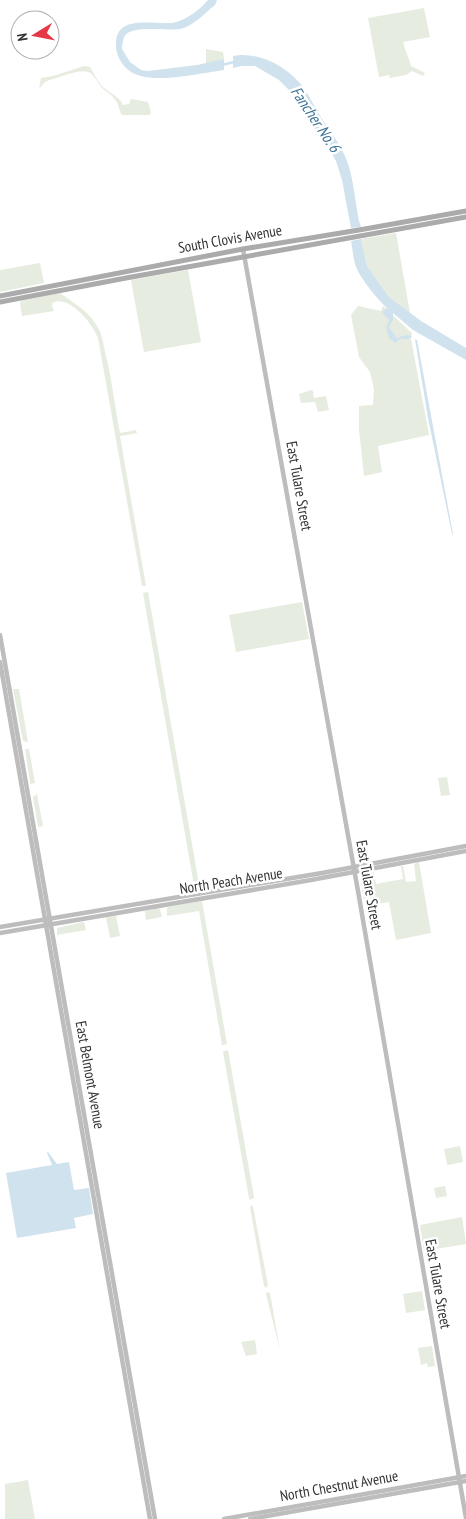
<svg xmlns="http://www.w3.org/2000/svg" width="466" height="1519" viewBox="0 0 466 1519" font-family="'PT Sans Narrow',sans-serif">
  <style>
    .green { fill: #e6ecdf }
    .water { fill: #cfe2ee }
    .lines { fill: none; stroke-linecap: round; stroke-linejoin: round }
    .canal { stroke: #cfe2ee; stroke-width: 2.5 }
    .secondary { stroke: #bdbdbd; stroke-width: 4.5 }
    .primary { stroke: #ababab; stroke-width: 5 }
    .labels { text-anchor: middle; stroke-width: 5; stroke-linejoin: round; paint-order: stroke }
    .street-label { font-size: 15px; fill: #333; stroke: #fff }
    .water-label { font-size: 16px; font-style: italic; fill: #3f7597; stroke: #fff }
  </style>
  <rect width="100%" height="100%" fill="#fff"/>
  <g class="green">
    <path d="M424 8 430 37 403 42C405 51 409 57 411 66L425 73 423 76 412 71 406 75 390 78 389 75 379 77 368 18Z"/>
    <path d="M206 49 223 52 224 59 206 64Z"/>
    <path d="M84 66 90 67C94 73 97 80 101 85 108 93 118 95 123 105L129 104 131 99 148 102 151 113 149 115H122C119 111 119 105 116 101 113 95 106 92 101 87 98 83 96 78 92 74 82 66 61 78 49 80L45 82 39 89 41 78 53 76Z"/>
    <path d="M396 233 410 313 389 297 367 266 361 239Z"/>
    <path d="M40 263 44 283 0 292V270Z"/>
    <path d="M188 270 201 342 144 352 131 280Z"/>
    <path d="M60 293C73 303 86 309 95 323 103 334 103 344 106 356 112 380 115 408 120 433L136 430 137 433 120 436 146 586H142L98 338C92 323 69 294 52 303V306L54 311 22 316 20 304 21 301Z"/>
    <path d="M358 306 381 311 383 306 412 333 411 339 429 435 378 446 382 472 364 476 359 430V406L373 405 374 389 370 372 359 357 351 315Z"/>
    <path d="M311 390 313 391 314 398 326 396 329 410 318 412 315 402 301 403 299 394Z"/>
    <path d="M148 592 200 890 195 891 143 593Z"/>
    <path d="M302 602 309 639 236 652 229 615Z"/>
    <path d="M13 689H19L28 742 23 741Z"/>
    <path d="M25 749H29L35 783 31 784 30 783Z"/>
    <path d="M447 777 450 795 441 796 438 778Z"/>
    <path d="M37 794 43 826 38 827 33 797Z"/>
    <path d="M419 862 431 933 396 940 389 902 365 906 360 877 362 874 374 872 376 884 403 879 401 866H403L406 882 416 881 414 864Z"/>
    <path d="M202 901 227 1044 222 1045 199 911 167 916V909L168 907Z"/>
    <path d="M158 908 160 909 162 917 146 920 145 911Z"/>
    <path d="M116 916 120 936 110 938 106 917Z"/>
    <path d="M84 922 86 930 57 935V928Z"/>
    <path d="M228 1050 254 1197V1198L250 1200 249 1198 223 1052 224 1051Z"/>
    <path d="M460 1146 463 1162 448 1165 447 1164 444 1149Z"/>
    <path d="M445 1186 447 1196 436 1198 434 1188Z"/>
    <path d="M252 1205 253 1207 268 1285 266 1288 264 1286 250 1207Z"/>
    <path d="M462 1217 466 1244 424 1251 420 1225Z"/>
    <path d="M422 1291 425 1310 406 1313 403 1294Z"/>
    <path d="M267 1292 270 1293 280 1350 266 1294Z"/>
    <path d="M255 1340 257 1354 246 1356 241 1342Z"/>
    <path d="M432 1346 435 1366 428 1367 427 1363 421 1365 418 1348Z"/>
    <path d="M28 1480 35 1519H5V1484Z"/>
  </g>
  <g class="water">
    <path d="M208 0H217L215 5C205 13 196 23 184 28 169 33 132 23 124 37 123 41 122 45 122 49L130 62 141 70 148 71 197 65 224 59V70C200 73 146 87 127 69 120 62 115 53 116 42 118 12 159 27 177 22 188 18 201 9 208 0Z"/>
    <path d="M240 55C261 54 283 65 298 81 307 90 312 103 319 114 329 130 342 145 348 164 354 182 355 202 359 221L361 227 351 228 342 180 336 161 321 135 305 117 291 92 279 80 255 66H241L233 68V56Z"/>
    <path d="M361 239 367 266 389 297 421 321 466 348V360L413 330 393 313V320L389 327 397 338 406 335 412 336 408 339H400L395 343 389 338 386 328 389 320 382 312 387 308C379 301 361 279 357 269 353 261 353 250 351 241Z"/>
    <path d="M415 339 417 340 453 534H452L428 418Z"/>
    <path d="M48 1152 57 1164 69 1162 74 1190 89 1188 93 1214 74 1218 76 1228 17 1238 6 1173 52 1165 47 1153Z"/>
  </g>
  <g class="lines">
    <path class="canal" d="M222 65 234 62"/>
    <g class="secondary">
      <path d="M243 249 358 891 466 1518"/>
      <path d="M0 635 155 1519"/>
      <path d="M0 662 150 1519"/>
      <path d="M0 927 322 873 466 846"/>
      <path d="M0 933 311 880 466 851"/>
      <path d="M224 1519 466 1476"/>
      <path d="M250 1519 466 1481"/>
    </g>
    <g class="primary">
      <path d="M0 296 243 249 359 230 466 211"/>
      <path d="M0 302 126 278 466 217"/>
    </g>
  </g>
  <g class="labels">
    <g class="street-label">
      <text transform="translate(230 239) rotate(-10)" y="5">South Clovis Avenue</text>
      <text transform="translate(299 486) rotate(80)" y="5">East Tulare Street</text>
      <text transform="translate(231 881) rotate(-9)" y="5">North Peach Avenue</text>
      <text transform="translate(369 885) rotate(80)" y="5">East Tulare Street</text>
      <text transform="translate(90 1075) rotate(80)" y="5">East Belmont Avenue</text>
      <text transform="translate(438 1284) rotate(80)" y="5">East Tulare Street</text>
      <text transform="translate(339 1486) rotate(-10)" y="5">North Chestnut Avenue</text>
    </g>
    <g class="water-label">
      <text transform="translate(316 119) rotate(56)" y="6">Fancher No. 6</text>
    </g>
  </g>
  <g transform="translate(35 35) rotate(260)"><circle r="24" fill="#ffffff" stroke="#adadad"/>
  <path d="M0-4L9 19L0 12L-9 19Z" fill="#e63946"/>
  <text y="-8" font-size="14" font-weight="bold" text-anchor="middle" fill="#333333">N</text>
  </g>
</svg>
